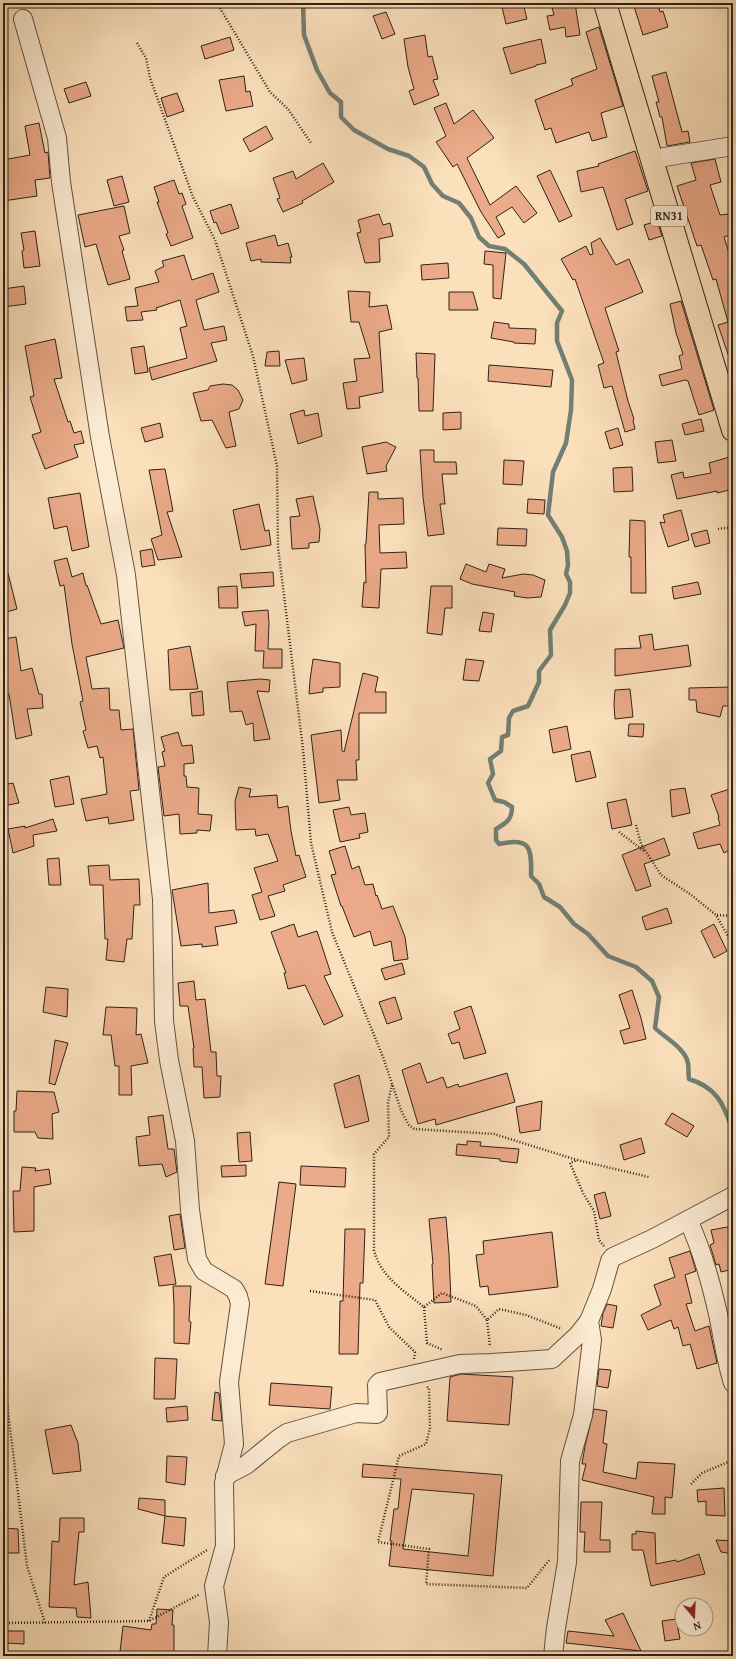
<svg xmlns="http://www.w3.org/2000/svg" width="736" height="1659" viewBox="0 0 736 1659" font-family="'Gentium Book Plus',serif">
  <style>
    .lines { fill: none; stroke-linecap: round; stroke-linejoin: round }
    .stream { stroke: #727f74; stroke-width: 4.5 }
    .building { fill: #ebaa89; stroke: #2f2217; fill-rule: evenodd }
    .minor-casing { stroke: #625240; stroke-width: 20 }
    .primary-casing { stroke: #2f2217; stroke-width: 24 }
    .path { stroke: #2f2217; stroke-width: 2.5; stroke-dasharray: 1 2; stroke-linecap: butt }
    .minor { stroke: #fcebd3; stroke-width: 18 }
    .primary { stroke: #fbe0bc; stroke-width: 22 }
    .labels { text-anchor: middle; stroke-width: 3; stroke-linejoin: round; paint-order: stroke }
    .shield { fill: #fcebd3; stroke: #6c5e4f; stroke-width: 1 }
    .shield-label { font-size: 12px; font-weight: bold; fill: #2f2217 }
  </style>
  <rect width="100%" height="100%" fill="#fbe0bc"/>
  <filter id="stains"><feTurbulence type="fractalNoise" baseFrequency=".005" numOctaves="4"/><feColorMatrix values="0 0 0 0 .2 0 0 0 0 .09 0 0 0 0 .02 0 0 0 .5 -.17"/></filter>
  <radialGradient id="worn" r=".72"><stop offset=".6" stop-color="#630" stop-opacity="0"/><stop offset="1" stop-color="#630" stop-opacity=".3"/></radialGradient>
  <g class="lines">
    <path class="stream" d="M303 3 304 35 317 70 330 93 341 102V117L354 130 388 149 409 156 424 167 432 184 443 196 459 203 471 218 479 237 489 246 505 249 524 264 562 311 557 323V341L572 380 571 410 566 443 553 472 548 515 562 537 567 551 568 565 566 574 570 582V593L565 605 550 630 551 655 539 671V682L528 706 513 711 509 718 508 735 502 737 501 751 490 759 493 774 488 783 495 800 504 802 512 807C512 820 506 823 496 829V840L499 844C530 837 532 847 531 876L539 884 544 897 560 907 574 924 588 934 608 956 636 967 652 981 659 997 655 1028C665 1038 685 1048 688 1063 689 1068 688 1074 689 1079 715 1087 723 1102 731 1126L733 1127"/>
  </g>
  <g class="building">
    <path d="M501 3H523L527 19 506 24Z"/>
    <path d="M551 3H575L580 35 566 37 565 27 550 30 547 16 554 15Z"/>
    <path d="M633 3H658L660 12 663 11 668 27 643 35Z"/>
    <path d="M386 12 395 34 382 39 373 16Z"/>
    <path d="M599 27 623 106 601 113 607 137 592 141 589 132 556 143 551 128 545 130 535 100 573 85 571 79 597 69 586 32Z"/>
    <path d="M425 35 428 57 432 56 438 79 433 80 439 95 414 105 409 91 414 89 408 67 404 39Z"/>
    <path d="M230 37 234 50 205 59 201 46Z"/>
    <path d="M541 39 546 63 536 65V66L511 74 503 48Z"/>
    <path d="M666 72 682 132 688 131 690 142 667 146 662 117H660L656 102H659L652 76Z"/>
    <path d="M244 76 246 92 250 91 253 106 226 111 219 80Z"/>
    <path d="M86 82 91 96 69 103 64 89Z"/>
    <path d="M177 93 184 111 167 117 161 98Z"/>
    <path d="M446 103 454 124 473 110 494 138 467 158 490 205 516 186 537 213 524 223 512 207 496 217 505 234 498 238 481 212 457 164 453 167 436 142 446 136 434 108Z"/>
    <path d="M39 123 45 153 48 152 50 178 35 180 37 196 3 201V189H5L3 176V160L30 155 25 126Z"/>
    <path d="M266 126 273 139 250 152 243 139Z"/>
    <path d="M635 151 648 191 625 199 633 224 617 230 603 187 581 192 577 171 599 166 598 164Z"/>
    <path d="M715 159 721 182 710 185 720 215 728 214 733 231V234L724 237 733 266V362L731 363 718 325 728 322 716 279 713 280 701 245 697 246 677 186 696 180 691 163Z"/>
    <path d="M323 163 334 182 302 201 303 203 283 212 277 199 280 198 273 178 293 171 296 179Z"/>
    <path d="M550 170 572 216 559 222 537 176Z"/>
    <path d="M122 176 129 202 114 206 107 180Z"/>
    <path d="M174 180 179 194 182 193 186 204 182 206 193 238 171 246 166 234 168 233 157 202H159L154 187Z"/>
    <path d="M231 204 239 228 221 234 216 222 214 223 210 211Z"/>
    <path d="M124 206 130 233 119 236 124 250 122 251 130 279 108 285 96 244 85 247 78 215Z"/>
    <path d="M379 214 383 225 390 223 393 236 379 239 380 262 365 263 357 233 361 232 358 220Z"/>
    <path d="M657 221 662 236 649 240 644 225Z"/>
    <path d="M35 231 40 266 24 268 22 251 24 250 21 233Z"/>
    <path d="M275 235 278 246 288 243 292 257H290L291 263 261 262V259L251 261 246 243Z"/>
    <path d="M600 238 616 265 629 259 643 292 605 308 619 351 616 352 628 401 634 419 633 420 635 429 625 432 612 386 604 388 598 365 604 363 575 279 573 280 561 259 586 246 590 255 593 254 591 243Z"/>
    <path d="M485 251 506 253 501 299 493 298V265L484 264Z"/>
    <path d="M184 255 192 280 213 273 219 292 196 300 204 330 224 326 227 340 211 343 217 361 152 380 149 368 187 358 180 328 187 326 180 300 156 308 157 310 141 312 143 320 127 321 125 307 138 306 135 288 159 282 155 271 164 266 162 261Z"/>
    <path d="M448 263 449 278 422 280 421 265Z"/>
    <path d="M24 286 26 304 3 307V289Z"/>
    <path d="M348 291 370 292 369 307 387 305 392 329 379 332 383 392 359 397 360 408 347 409 343 383 357 381 354 359 370 358 359 322H351Z"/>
    <path d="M449 292H473L478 310H449Z"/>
    <path d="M681 301 714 410 699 415 688 381 685 380 662 386 659 375 682 369 679 356 683 354 676 333 670 304Z"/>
    <path d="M494 322 509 324V328L536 329 535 344 514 343V342L491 338Z"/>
    <path d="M55 339 62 378 54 379 68 422 70 421 74 433 81 431 84 443 74 445 78 457 45 469 32 435 41 432 30 397 34 396 25 346Z"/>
    <path d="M144 346 148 372 135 374 131 348Z"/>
    <path d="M279 351 280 366H265L267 352Z"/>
    <path d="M416 353 435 354 433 411H419L418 378H417Z"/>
    <path d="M304 358 307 380 292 384 285 360Z"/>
    <path d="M489 365 553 370 551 387 488 381Z"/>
    <path d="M223 384 232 385 238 390 243 400 239 409 229 412 236 446 226 448 212 420 201 421 193 393 208 390 210 386Z"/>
    <path d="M304 410 305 416 318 413 322 436 298 444 290 414Z"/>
    <path d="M461 412V429L443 430V413Z"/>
    <path d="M701 419 704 431 685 435 682 424Z"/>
    <path d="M160 423 163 437 145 442 141 428Z"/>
    <path d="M618 428 623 445 610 449 605 432Z"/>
    <path d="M672 440 676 461 658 463 655 442Z"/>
    <path d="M386 442 396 447 386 466 387 471 367 474 362 447Z"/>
    <path d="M420 450H434V462H456L457 474H442L445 504H440L444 534 428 536 423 497Z"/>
    <path d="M733 456V489L717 493V491L677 499 671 475 683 472 684 478 711 473 709 463Z"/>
    <path d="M504 460 524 461 522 485 503 484Z"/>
    <path d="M632 467 633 491 614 492 613 468Z"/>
    <path d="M165 469 173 511 167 512 182 557 158 560 151 539 162 535 149 470Z"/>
    <path d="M369 492H378V499L403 498 404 524 379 525 380 553 406 552 407 568 381 569 379 608 362 607 364 582 366 583 365 544H366Z"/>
    <path d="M80 493 89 547 72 551 67 526 54 529 48 498Z"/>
    <path d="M313 496 320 529 319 542 309 543V548L292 549 290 517 300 516 296 499Z"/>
    <path d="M528 499 545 500 544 514 527 513Z"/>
    <path d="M259 504 265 531 269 530 271 545 241 550 233 510Z"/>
    <path d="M681 510 689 540 668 547 660 522 665 523 663 515Z"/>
    <path d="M630 520 645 521 646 593H631V557H629Z"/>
    <path d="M498 528 527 529 526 546 497 545Z"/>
    <path d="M707 530 710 543 695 547 691 534Z"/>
    <path d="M152 549 155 565 142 567 140 551Z"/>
    <path d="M67 558 72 577 83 573 86 586 87 585 101 624 118 620 124 648 86 657 92 689 109 688 110 710H119L121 730 133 729 139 790 130 791 134 820 109 824 108 817 86 821 81 799 107 794 103 757 100 758 97 746 88 748 83 731 86 730 80 702 83 701 72 644 64 585 60 586 54 561Z"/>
    <path d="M466 564 486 572 489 564 505 569 502 578 523 574 533 575 545 580 541 597 527 598 514 596 515 592 472 584 460 579Z"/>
    <path d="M273 572 274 586 242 588 240 574Z"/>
    <path d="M3 573H8L17 609 3 613Z"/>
    <path d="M698 582 701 594 674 599 672 587Z"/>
    <path d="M237 586 238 608H219L218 587Z"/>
    <path d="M431 586H452V608H445L442 635 427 633Z"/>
    <path d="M268 610 269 623 268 649H282V668H263L264 651H255L256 624 245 626 242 612Z"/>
    <path d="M483 612 494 614 491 632 479 631Z"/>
    <path d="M652 634 654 650 688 645 691 666 615 676V649L641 648 639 636Z"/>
    <path d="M16 637 21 671 32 668 39 694H42L43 708 27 709 32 735 16 739 9 694H3V639Z"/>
    <path d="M190 646 198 689 170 690 168 650Z"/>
    <path d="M313 659 340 663V687L323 688V692L309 694 310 680Z"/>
    <path d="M466 659 484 661 479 681 463 680Z"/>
    <path d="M363 673 378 677 375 692H386V713H359V760H356L357 780H337L340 800 319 803 311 735 341 730 342 751 344 752Z"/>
    <path d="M260 679 270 680 269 692 257 691 270 739 254 741 253 723 246 725 242 711 230 712 227 682Z"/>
    <path d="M733 687V706H723L720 717 697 712 696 700H689V688Z"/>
    <path d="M630 689 633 717 615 719 614 704 615 690Z"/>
    <path d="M202 691 204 715 192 716 190 693Z"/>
    <path d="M629 724H644L643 737 628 736Z"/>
    <path d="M567 726 571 749 553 753 549 730Z"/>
    <path d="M178 732 182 746 192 745 194 763 184 764V776H186L187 787 199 788 198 814 212 815 210 831 197 830V833L180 834 179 814 164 816 158 767 165 766 162 752 165 751 161 737Z"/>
    <path d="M590 751 596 777 576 782 571 755Z"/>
    <path d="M69 776 74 804 55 807 50 780Z"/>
    <path d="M13 783 19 803 3 806V785Z"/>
    <path d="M239 787 251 789 249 797 277 795 278 808 288 806 291 831 296 856 299 855 306 877 283 885 285 891 268 896 275 916 260 920 252 895 262 892 254 868 278 861 268 834 256 836 255 829 236 830 235 801Z"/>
    <path d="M685 788 690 813 672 817 670 790Z"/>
    <path d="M733 788V856H730L728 851 724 853 720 844 698 849 693 833 720 825 718 817H719L711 795Z"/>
    <path d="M626 799 632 825 612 829 607 803Z"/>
    <path d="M349 807 351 815 365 813 368 832 359 834 360 838 340 842 333 810Z"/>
    <path d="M53 819 57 831 33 835 34 846 13 853 8 829 25 826V828Z"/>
    <path d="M664 838 670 855 644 864 651 886 636 891 622 855Z"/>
    <path d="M345 846 352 869 359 866 365 885 373 884 376 896 377 895 382 909 393 906 405 937 408 959 394 961 391 941 374 946 370 931 354 937 342 906H341L331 875 336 874 329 851Z"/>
    <path d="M59 858 61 885H49L47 859Z"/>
    <path d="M109 865 110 880 139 879 140 905H134L132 939H127L124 962 106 960 108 939H105L103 885H90L88 866Z"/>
    <path d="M208 883 209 913 234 910 237 923 215 927 218 945 202 947V944L181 946 172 890Z"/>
    <path d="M667 908 672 923 646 930 642 917Z"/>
    <path d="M294 924 298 937 317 931 331 974 324 976 343 1016 324 1025 305 985 288 989 284 973H286L271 932Z"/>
    <path d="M714 924 727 951 714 958 701 931Z"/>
    <path d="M402 963 405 974 385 980 381 969Z"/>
    <path d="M194 981 196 1000 205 999 211 1052H216L217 1076H221L220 1097 204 1098 202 1067H194L193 1048H194L188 1006H180L178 983Z"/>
    <path d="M46 987 68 989 67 1017 43 1012Z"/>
    <path d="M632 990 641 1018 646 1039 624 1044 620 1031 630 1028 619 995Z"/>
    <path d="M395 997 402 1019 387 1024 379 1002Z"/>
    <path d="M471 1006 486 1053 464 1059 459 1042 452 1044 448 1034 460 1029 454 1012Z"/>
    <path d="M106 1007 137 1008 136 1035 141 1034 148 1063 131 1066 132 1095H119V1066H115L111 1035H103Z"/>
    <path d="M55 1040 68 1043 55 1085 49 1083Z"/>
    <path d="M420 1063 427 1083 443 1077 447 1088 458 1084 459 1087 507 1073 515 1102 436 1125 435 1119 418 1124 402 1070Z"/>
    <path d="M359 1075 369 1121 345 1128 334 1084Z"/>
    <path d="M17 1091 54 1092 59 1112 52 1114 53 1139 38 1138 35 1132H14V1111H16Z"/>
    <path d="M542 1101 540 1130 520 1133 516 1107Z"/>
    <path d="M672 1113 694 1126 687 1137 665 1124Z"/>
    <path d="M163 1115 168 1149H174L177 1172 166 1177 162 1164 139 1166 136 1137 150 1135 148 1117Z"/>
    <path d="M250 1132 252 1161 239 1162 237 1133Z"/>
    <path d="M641 1138 645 1153 624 1160 620 1145Z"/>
    <path d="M467 1141 481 1142 480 1146 519 1149 517 1163 500 1161V1159L456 1155 457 1144 467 1145Z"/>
    <path d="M246 1165V1176L222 1177 221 1166Z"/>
    <path d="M301 1166 346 1168 345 1187 300 1185Z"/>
    <path d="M22 1167 36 1168 35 1171 49 1169 51 1184 34 1187V1231L14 1232 13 1191H20Z"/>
    <path d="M279 1182 296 1184 283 1286 265 1284Z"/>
    <path d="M605 1192 611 1216 600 1219 594 1195Z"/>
    <path d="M180 1214 185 1248 174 1250 169 1216Z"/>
    <path d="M446 1217 449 1254 451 1302 434 1303 432 1264H433L429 1219Z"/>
    <path d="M733 1226V1269L721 1272 719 1264 716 1265 710 1245 714 1243 711 1230Z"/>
    <path d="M345 1229H365L363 1283H360L358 1354H339L340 1301H343Z"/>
    <path d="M552 1232 558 1287 489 1295 488 1286 480 1287 476 1255 484 1254 483 1241Z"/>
    <path d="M690 1251 696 1271 685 1275 692 1303 686 1304 695 1331 709 1326 717 1363 697 1369 690 1344 683 1346 678 1327 674 1329 671 1320 648 1330 641 1315 661 1305 654 1285 675 1277 669 1258Z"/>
    <path d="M171 1254 176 1284 159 1286 154 1257Z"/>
    <path d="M173 1286H191L189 1321 191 1322 189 1344 174 1343V1305Z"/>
    <path d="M607 1304 617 1306 613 1328 601 1326 603 1313Z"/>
    <path d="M155 1358 177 1359 175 1399H154Z"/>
    <path d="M599 1369 611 1370 608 1388 597 1386Z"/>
    <path d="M461 1374 513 1377 509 1425 447 1421 450 1377Z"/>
    <path d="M271 1383 332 1387 330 1409 269 1405Z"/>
    <path d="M215 1392 219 1393 222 1421 212 1420Z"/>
    <path d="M187 1406 188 1420 167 1422 166 1408Z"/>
    <path d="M594 1409 607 1411 603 1443 607 1444 603 1472 636 1479 638 1462 675 1464 672 1498 665 1497V1514H652L654 1497 582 1480 586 1464H582L585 1446Z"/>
    <path d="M71 1425 78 1443 81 1471 53 1474 45 1430Z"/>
    <path d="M167 1456 187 1457 185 1485 166 1482Z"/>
    <path d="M363 1464 502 1475 493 1576 389 1566 392 1541H390L394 1509H398L401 1479 362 1477ZM412 1489 474 1494 468 1556 403 1549Z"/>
    <path d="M724 1488 725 1516 706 1515V1501L698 1502 697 1490Z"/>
    <path d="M139 1498 165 1500V1516L138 1509Z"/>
    <path d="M581 1502H602L600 1540H610V1552H584L585 1532H580Z"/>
    <path d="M165 1516 186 1518 184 1546 162 1543Z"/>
    <path d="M60 1518H84V1532H79L74 1585 88 1582 91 1618 77 1617 76 1608 49 1607 52 1541 59 1542Z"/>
    <path d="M3 1528 18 1529 19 1553H3Z"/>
    <path d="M636 1531 655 1533 656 1564 676 1560 677 1562 699 1554 705 1574 651 1586 643 1550H632V1534H636Z"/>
    <path d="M716 1540 733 1541V1554L721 1552Z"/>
    <path d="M157 1609 173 1610 172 1625H174V1654L120 1652 123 1626 151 1630 152 1624H156Z"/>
    <path d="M623 1613 641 1651 566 1643 568 1631 614 1636 605 1620Z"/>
    <path d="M676 1619 680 1639 665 1641 662 1621Z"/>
    <path d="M5 1631H24V1644L5 1643Z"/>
  </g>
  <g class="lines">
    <defs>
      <g id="minor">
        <path d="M23 19 57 138 61 182 100 437 126 575 162 899 164 1021 169 1060 185 1141 190 1210 197 1259 204 1271 234 1289 238 1296 240 1304 229 1382 234 1444 224 1483 225 1546 214 1586 219 1622 217 1656"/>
        <path d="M652 159 733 146"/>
        <path d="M688 1220C702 1249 711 1283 718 1314 723 1338 726 1361 733 1383"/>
        <path d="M225 1476 246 1465 278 1439 287 1433 356 1413 377 1414 378 1413 377 1385 380 1382 460 1364 492 1363 552 1359 578 1335 589 1321"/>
        <path d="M553 1656 556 1628 567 1562 570 1461 583 1415 592 1340 589 1321 602 1289 610 1261 613 1257 652 1239 733 1196"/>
      </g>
      <path id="primary" d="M605 3 733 430"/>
    </defs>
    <use href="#minor" class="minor-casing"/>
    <use href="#primary" class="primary-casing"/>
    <g class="path">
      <path d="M217 3 270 92 288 109 311 143"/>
      <path d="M137 43 146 58 150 78 193 197 215 240 253 356 277 466 278 547 303 749 311 843 332 932 383 1057 402 1113 409 1125 414 1129 494 1134 577 1160"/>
      <path d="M718 529 733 527"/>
      <path d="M636 825 641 844 661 875 690 894 716 915 733 945"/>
      <path d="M619 832 644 851"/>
      <path d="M717 915 733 916"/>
      <path d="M392 1085 388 1102 389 1137 374 1154V1250C380 1276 404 1291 424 1307L442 1293 476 1306 487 1320 499 1309 526 1315 562 1329"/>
      <path d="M3 1239 5 1254 3 1265"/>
      <path d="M604 1246 599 1240 594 1211 583 1193 570 1163 577 1160 649 1177"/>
      <path d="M3 1284V1285"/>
      <path d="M310 1291 375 1300 389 1327 415 1352 414 1359"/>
      <path d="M424 1307 427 1343 443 1350"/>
      <path d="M487 1320 490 1347"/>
      <path d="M3 1371 27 1566 45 1623"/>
      <path d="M427 1387 429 1388 430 1428 426 1444 399 1456 378 1542 429 1549 426 1584 527 1588 550 1559"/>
      <path d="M691 1484 702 1473 733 1460"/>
      <path d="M149 1621 164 1577 207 1550"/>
      <path d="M3 1623 149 1621 200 1594"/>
    </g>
    <use href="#minor" class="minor"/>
    <use href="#primary" class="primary"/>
  </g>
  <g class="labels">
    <rect class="shield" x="651" y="206" width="36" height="20" rx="3"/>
    <g class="shield-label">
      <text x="669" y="220">RN31</text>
    </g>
  </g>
  <rect width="736" height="1659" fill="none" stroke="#fbe0bc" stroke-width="16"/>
  <rect x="4" y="4" width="728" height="1651" fill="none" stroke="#2f2217" stroke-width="2"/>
  <rect x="8" y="8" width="720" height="1643" fill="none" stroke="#2f2217"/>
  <g transform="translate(694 1617) rotate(161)"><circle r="19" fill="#fcebd3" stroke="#aa9b88"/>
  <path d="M0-3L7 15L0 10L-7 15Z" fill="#8f2418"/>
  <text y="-6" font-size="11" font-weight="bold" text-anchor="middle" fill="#2f2217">N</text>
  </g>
  <rect width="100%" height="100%" filter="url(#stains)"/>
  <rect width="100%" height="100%" fill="url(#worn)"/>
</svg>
